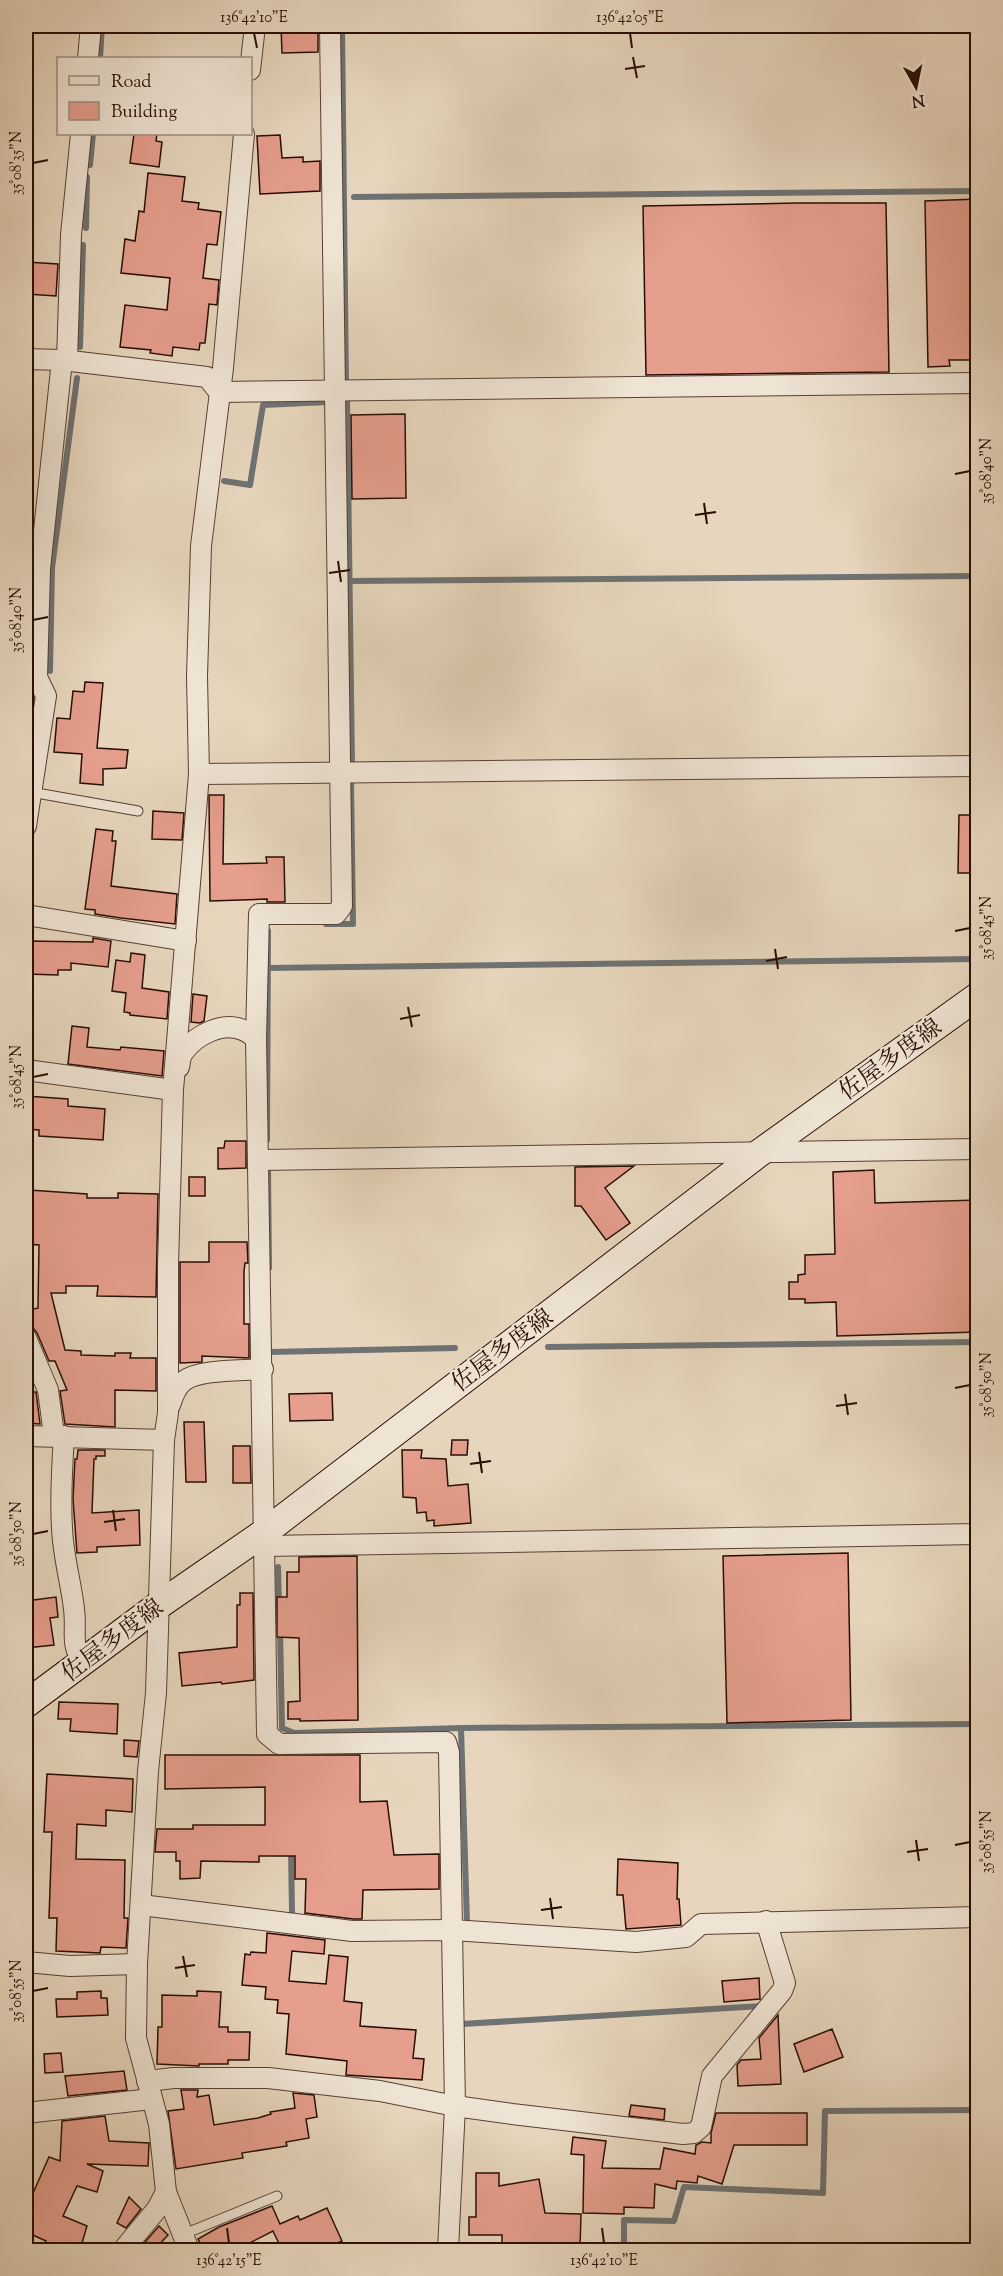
<svg xmlns="http://www.w3.org/2000/svg" width="1003" height="2276" viewBox="0 0 1003 2276" font-family="'Sorts Mill Goudy','Noto Serif JP',serif">
  <style>
    .lines { fill: none; stroke-linecap: round; stroke-linejoin: round }
    .stream { stroke: #6e7273; stroke-width: 6 }
    .building { fill: #e69e8d; stroke: #280d03; stroke-width: 1.5 }
    .lane-casing { stroke: #583f32; stroke-width: 11 }
    .street-casing { stroke: #583f32; stroke-width: 22 }
    .secondary-casing { stroke: #280d03; stroke-width: 29 }
    .lane { stroke: #efe4d4; stroke-width: 9 }
    .street { stroke: #efe4d4; stroke-width: 20 }
    .secondary { stroke: #efe4d4; stroke-width: 27 }
    .ticks { fill: none; stroke: #280d03; stroke-width: 2 }
    .labels { text-anchor: middle; stroke-width: 4.5; stroke-linejoin: round; paint-order: stroke }
    .street-label { font-size: 24px; fill: #280d03; stroke: #efe4d4 }
    .neatline { fill: none; stroke: #280d03; stroke-width: 2 }
    .ticks-label { font-size: 15px; text-anchor: middle; fill: #280d03 }
  </style>
  <rect width="100%" height="100%" fill="#e7d6bd"/>
  <filter id="stains"><feTurbulence type="fractalNoise" baseFrequency=".00333" numOctaves="4"/><feColorMatrix values="0 0 0 0 .2 0 0 0 0 .09 0 0 0 0 .02 0 0 0 .5 -.17"/></filter>
  <radialGradient id="worn" r=".72"><stop offset=".6" stop-color="#630" stop-opacity="0"/><stop offset="1" stop-color="#630" stop-opacity=".3"/></radialGradient>
  <g class="lines">
    <g class="stream">
      <path d="M342 26 346 385"/>
      <path d="M100 58 102 26"/>
      <path d="M90 165 93 134"/>
      <path d="M354 197 978 191"/>
      <path d="M86 228 87 177"/>
      <path d="M80 347 83 245"/>
      <path d="M347 396 352 764"/>
      <path d="M224 481 250 485 263 405 328 402"/>
      <path d="M349 581 978 576"/>
      <path d="M50 671 52 568 77 378"/>
      <path d="M26 738 30 710 36 692"/>
      <path d="M326 924H353L351 781"/>
      <path d="M268 968 978 959"/>
      <path d="M267 1140 268 931"/>
      <path d="M268 1167 269 1268"/>
      <path d="M548 1347 978 1342"/>
      <path d="M270 1352 455 1348"/>
      <path d="M278 1567 279 1605"/>
      <path d="M280 1630 282 1728 294 1733 461 1728 467 1923"/>
      <path d="M461 1728 978 1724"/>
      <path d="M291 1848 292 1913"/>
      <path d="M462 2024 762 2006"/>
      <path d="M624 2250V2220L674 2221 684 2187 823 2193 825 2111 978 2110"/>
    </g>
  </g>
  <g class="building">
    <path d="M281 26H318V52L282 53Z"/>
    <path d="M134 134H157L156 141 162 142 159 167 130 163Z"/>
    <path d="M280 135 282 158 303 157V162L320 161V191L260 194 257 136Z"/>
    <path d="M148 173 185 177 182 201 199 203 198 209 221 212 217 245 207 244 203 278 219 280 217 305 209 304 205 343H200L199 350 173 347 172 356 150 353 151 350 120 347 125 305 167 310 170 278 121 273 125 239 135 241 139 211 144 212Z"/>
    <path d="M978 199V360H949L950 366 928 367 925 201Z"/>
    <path d="M798 203H886L889 372 646 375 643 206Z"/>
    <path d="M26 262 58 264 56 296 26 294Z"/>
    <path d="M405 414 406 498 352 499 351 415Z"/>
    <path d="M85 682 103 683 97 748 128 750 126 768 103 769V785L80 783 82 754 54 752 57 718 70 719 73 691 84 692Z"/>
    <path d="M209 795H224L223 864 267 863 266 857H284L285 902H267V899L210 901Z"/>
    <path d="M153 811 184 813 182 840 152 839Z"/>
    <path d="M959 815H978V873H958Z"/>
    <path d="M96 829 113 831 112 841H116L111 886 177 894 175 924 121 918 95 914V910L85 909Z"/>
    <path d="M93 938 111 941 108 967 71 963V970H58V975L26 974V941L93 942Z"/>
    <path d="M131 953 145 955 142 988 169 992 167 1019 130 1015V1013L124 1012 126 993 112 991 116 960 130 962Z"/>
    <path d="M193 994 207 996 204 1021 200 1023 191 1022Z"/>
    <path d="M72 1026 89 1028 87 1047 120 1050 121 1047 164 1051 162 1076 68 1064Z"/>
    <path d="M26 1096 68 1099V1106L105 1109 103 1140 39 1136V1130L26 1129Z"/>
    <path d="M225 1141H246V1168L218 1169V1148H224Z"/>
    <path d="M634 1166 605 1188 630 1223 606 1240 581 1206H575V1167Z"/>
    <path d="M874 1170 875 1203 978 1200V1332L837 1336 836 1302 805 1303V1299H789V1282H798V1275L805 1274V1255L835 1254 833 1172Z"/>
    <rect x="189" y="1177" width="16" height="19"/>
    <path d="M29 1190 87 1194V1198H118V1193L158 1194 156 1297 97 1296 98 1286H66V1293H51L65 1350 81 1351V1355L115 1356V1353H131L130 1358H156V1391L115 1390V1427L65 1424 60 1391 67 1390 55 1361H49L37 1333 33 1328 26 1326V1311L38 1308 39 1245 26 1244V1197H29Z"/>
    <path d="M209 1242H247L248 1263H245L244 1271V1324H249V1358L202 1356V1362L180 1363V1262H209Z"/>
    <path d="M26 1392H36L40 1424 26 1423Z"/>
    <path d="M332 1393 333 1420 290 1421 289 1394Z"/>
    <path d="M184 1422H204L206 1482H186Z"/>
    <path d="M452 1440H468L467 1455H451Z"/>
    <path d="M233 1446H250L251 1483H233Z"/>
    <path d="M78 1450H105V1456H96V1459H94L92 1513 139 1510 140 1545 97 1547V1552L77 1553 73 1499 75 1459H77Z"/>
    <path d="M402 1450H422L421 1458 446 1459 448 1486 468 1484 471 1523 434 1526V1520L427 1521 426 1512 417 1513 416 1498 403 1497Z"/>
    <path d="M848 1553 851 1720 727 1723 723 1556Z"/>
    <path d="M357 1556 358 1720 300 1721V1719H288V1702L300 1701 299 1638 277 1637V1597H287V1572H299V1557Z"/>
    <path d="M240 1593H253L254 1680 222 1684 221 1682 182 1686 179 1653 237 1647V1605H240Z"/>
    <path d="M56 1597 58 1617 50 1618 54 1645 26 1648V1601Z"/>
    <path d="M59 1702 118 1704 117 1734 70 1731 71 1719H58Z"/>
    <path d="M124 1740 139 1741 137 1757 124 1756Z"/>
    <path d="M165 1755H360V1802L387 1801 394 1855 439 1854V1889L363 1890 362 1919H353L305 1913 306 1879H295V1856H259V1862L201 1861 200 1878 180 1879V1861H176V1852H155L157 1829H193V1825H265V1787L165 1789Z"/>
    <path d="M47 1774 133 1779 132 1812 106 1810V1826L77 1824 76 1859 125 1860 124 1918H128L126 1948 101 1947 100 1953 56 1951 57 1918H49L52 1832H44Z"/>
    <path d="M618 1859 678 1863 677 1899H679L681 1925 626 1929 623 1895H617Z"/>
    <path d="M267 1933 325 1940 324 1954 292 1951 289 1981 326 1984 329 1955 348 1957 344 2001 362 2003 360 2026 416 2030 413 2058 424 2059 422 2080 346 2075 347 2061 286 2054 289 2014 277 2013 278 2000 265 1999 266 1987 242 1985 245 1954 250 1955 251 1952 266 1953Z"/>
    <path d="M759 1978 760 1999 724 2002 722 1981Z"/>
    <path d="M101 1991V1998H107L108 2015 57 2017 56 1999H77V1992Z"/>
    <path d="M197 1991 221 1992 219 2027H228V2032H250L249 2060H228V2064H199V2066L157 2064 158 2027H162V1995L197 1996Z"/>
    <path d="M778 2015 781 2084 738 2086 737 2065 741 2060 761 2059 759 2038Z"/>
    <path d="M832 2029 843 2057 804 2072 794 2044Z"/>
    <path d="M61 2053 63 2072 45 2073 44 2054Z"/>
    <path d="M124 2071 127 2090 68 2096 65 2076Z"/>
    <path d="M181 2090H198L197 2097 209 2095 214 2125 258 2118 271 2114 270 2112 295 2108 293 2093 314 2095 317 2117 306 2119 309 2138 286 2142 287 2146 242 2153 243 2158 176 2169 168 2111 184 2109Z"/>
    <path d="M631 2105 665 2109 664 2120 629 2116Z"/>
    <path d="M716 2113H807V2145H734L722 2184 698 2176 697 2183 677 2181 676 2189 655 2184 654 2208 624 2207V2214L583 2213 584 2155 571 2154 573 2137 606 2141 602 2168 660 2169 664 2148 695 2154 696 2145 702 2142 711 2143V2133Z"/>
    <path d="M105 2116 109 2141 149 2143 148 2166 87 2164 103 2171 97 2192 77 2186 63 2216 87 2226 80 2250H54L44 2246 46 2241 26 2232 32 2214 26 2209 49 2157 60 2161 62 2121Z"/>
    <path d="M476 2173H499V2186L539 2179 545 2213 581 2214 580 2249H524V2245L502 2244V2235H469V2217H476Z"/>
    <path d="M129 2197 141 2209 126 2228 117 2223Z"/>
    <path d="M272 2206 280 2224 298 2216 300 2220 327 2208 342 2241 321 2250H282L273 2231 236 2250H204L198 2239 219 2227Z"/>
    <path d="M159 2226 168 2235 154 2250H138Z"/>
  </g>
  <g class="lines">
    <defs>
      <g id="lane">
        <path d="M31 792 138 811"/>
        <path d="M184 2234 277 2196"/>
      </g>
      <g id="street">
        <path d="M330 26 342 906 336 914H259L256 1039 267 1734 279 1744 446 1742 449 1752 455 2106 448 2250"/>
        <path d="M88 58 91 26"/>
        <path d="M250 70 255 26"/>
        <path d="M26 359 62 360 207 377 219 392"/>
        <path d="M67 361 71 235 81 134"/>
        <path d="M219 392 978 383"/>
        <path d="M199 774 978 766"/>
        <path d="M26 826 46 696 37 677 40 569 62 360"/>
        <path d="M26 915 186 941"/>
        <path d="M179 1067C180 1063 180 1057 183 1053 195 1035 224 1020 245 1031 249 1033 253 1036 256 1039"/>
        <path d="M26 1070 173 1090"/>
        <path d="M260 1160 978 1149"/>
        <path d="M26 1338 48 1390 54 1435"/>
        <path d="M170 1405C173 1396 176 1386 184 1381 199 1369 242 1371 263 1369"/>
        <path d="M26 1436 164 1440"/>
        <path d="M64 1436C62 1467 60 1497 62 1528 63 1556 71 1582 74 1609 77 1632 70 1641 82 1662"/>
        <path d="M265 1546 978 1534"/>
        <path d="M141 1905 352 1931 452 1930 636 1942 686 1937 701 1924 978 1917"/>
        <path d="M26 1962 70 1966 137 1964"/>
        <path d="M147 2081 174 2078H268L380 2091 455 2106 512 2114 683 2134 694 2133 701 2127 712 2076 782 1991 785 1983 766 1921"/>
        <path d="M26 2113 151 2099"/>
        <path d="M123 2250 157 2209 166 2192"/>
        <path d="M189 2250 166 2192 159 2124 136 2038 137 1964 148 1771 156 1693 164 1440 168 1413V1265L173 1090 199 774 197 676 201 546 223 368 244 134"/>
      </g>
      <path id="secondary" d="M26 1704 159 1605 265 1532 758 1154 978 996"/>
    </defs>
    <use href="#lane" class="lane-casing"/>
    <use href="#street" class="street-casing"/>
    <use href="#secondary" class="secondary-casing"/>
    <use href="#lane" class="lane"/>
    <use href="#street" class="street"/>
    <use href="#secondary" class="secondary"/>
  </g>
  <path class="ticks" d="M254 33 257 48M630 33 632 48M633 57 637 78M625 69 645 66M33 163 48 160M955 474 970 471M704 503 707 524M695 515 716 512M338 561 341 582M329 573 350 570M33 620 48 617M955 931 970 928M775 949 778 969M766 961 787 957M408 1007 412 1027M400 1019 420 1015M33 1077 48 1074M955 1388 970 1385M845 1394 848 1415M836 1406 857 1403M479 1452 482 1473M470 1464 491 1461M113 1510 116 1531M104 1522 125 1519M33 1534 48 1531M916 1840 919 1861M955 1845 970 1842M907 1852 928 1849M550 1898 553 1919M541 1910 562 1907M183 1956 187 1977M175 1968 195 1965M33 1991 48 1988M227 2228 229 2243M602 2228 604 2243"/>
  <g class="labels">
    <g class="street-label">
      <text transform="translate(890 1059) rotate(-36)" y="8">佐屋多度線</text>
      <text transform="translate(502 1350) rotate(-37)" y="8">佐屋多度線</text>
      <text transform="translate(112 1640) rotate(-37)" y="8">佐屋多度線</text>
    </g>
  </g>
  <rect width="1003" height="2276" fill="none" stroke="#e7d6bd" stroke-width="66"/>
  <rect x="57" y="57" width="195" height="78" fill="#efe4d4" stroke="#9f8e80" stroke-width="1.5"/>
  <rect x="69" y="76" width="30" height="9" fill="#efe4d4" stroke="#9f8e80" stroke-width="1.5"/>
  <text x="111" y="87" font-size="18" fill="#280d03">Road</text>
  <rect x="69" y="102" width="30" height="18" fill="#e69e8d" stroke="#9f8e80" stroke-width="1.5"/>
  <text x="111" y="117" font-size="18" fill="#280d03">Building</text>
  <g transform="translate(916 87) rotate(171)" stroke="#efe4d4" stroke-width="4.5" paint-order="stroke">
  <path d="M0-4.5L10 22L0 15L-10 22Z" fill="#280d03"/>
  <text y="-9" font-size="16" font-weight="bold" text-anchor="middle" fill="#280d03">N</text>
  </g>
  <rect x="33" y="33" width="937" height="2210" class="neatline"/>
  <g class="ticks-label">
    <text x="254" y="22">136°42'10"E</text>
    <text x="630" y="22">136°42'05"E</text>
    <text transform="translate(16 163) rotate(-90)" y="5">35°08'35"N</text>
    <text transform="translate(986 471) rotate(-90)" y="5">35°08'40"N</text>
    <text transform="translate(16 620) rotate(-90)" y="5">35°08'40"N</text>
    <text transform="translate(986 928) rotate(-90)" y="5">35°08'45"N</text>
    <text transform="translate(16 1077) rotate(-90)" y="5">35°08'45"N</text>
    <text transform="translate(986 1385) rotate(-90)" y="5">35°08'50"N</text>
    <text transform="translate(16 1534) rotate(-90)" y="5">35°08'50"N</text>
    <text transform="translate(986 1842) rotate(-90)" y="5">35°08'55"N</text>
    <text transform="translate(16 1991) rotate(-90)" y="5">35°08'55"N</text>
    <text x="229" y="2265">136°42'15"E</text>
    <text x="604" y="2265">136°42'10"E</text>
  </g>
  <rect width="100%" height="100%" filter="url(#stains)"/>
  <rect width="100%" height="100%" fill="url(#worn)"/>
</svg>
